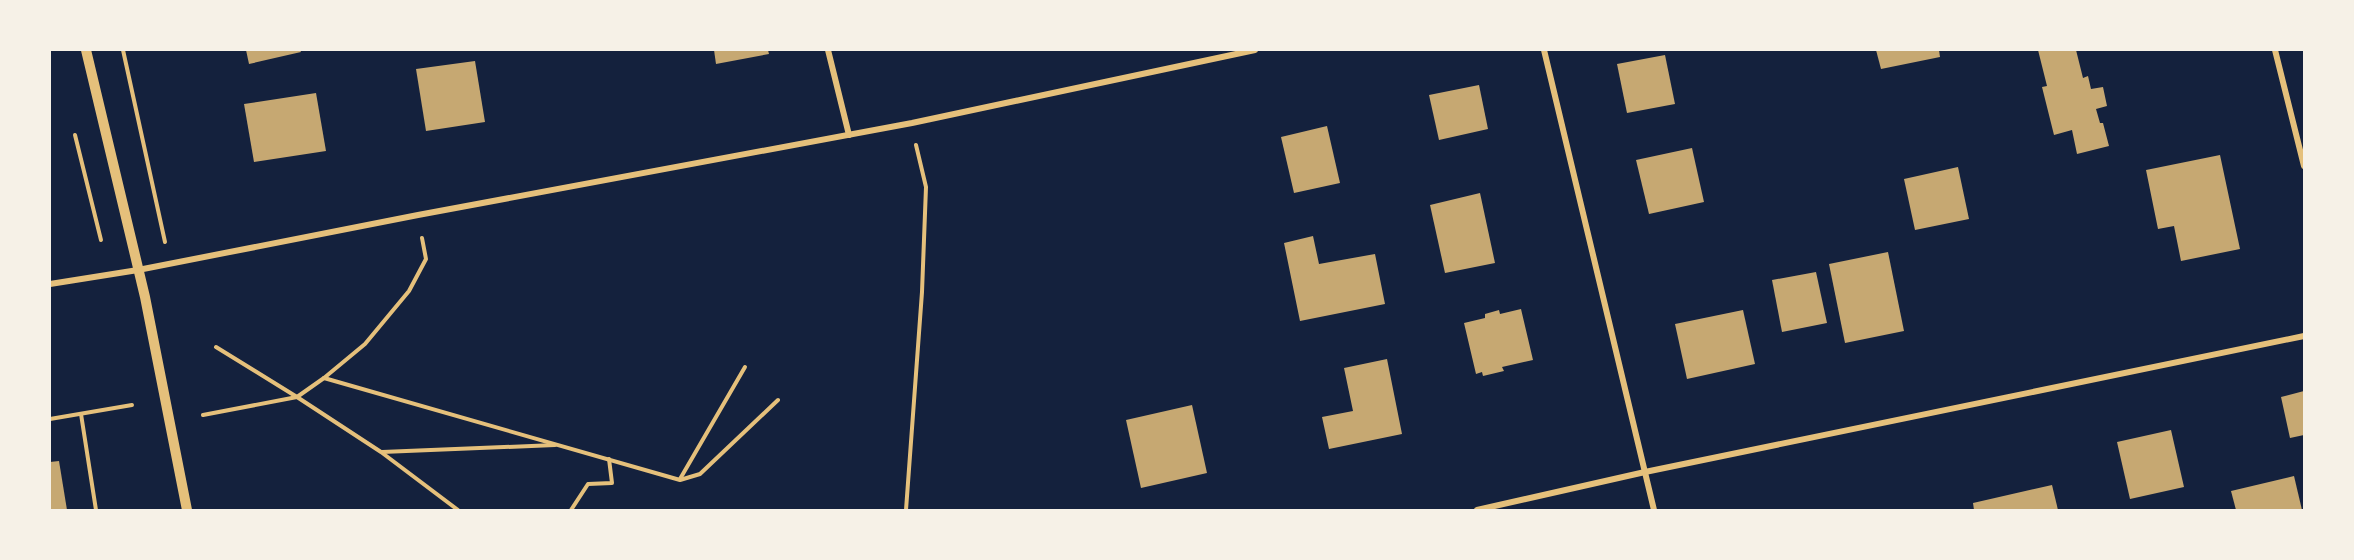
<svg xmlns="http://www.w3.org/2000/svg" width="2354" height="560" viewBox="0 0 2354 560" font-family="'IBM Plex Serif',serif">
  <style>
    .building { fill: #c6a872 }
    .lines { fill: none; stroke-linecap: round; stroke-linejoin: round }
    .path { stroke: #e5c07b; stroke-width: 4 }
    .minor { stroke: #e5c07b; stroke-width: 6 }
    .tertiary { stroke: #e5c07b; stroke-width: 10 }
  </style>
  <rect width="100%" height="100%" fill="#14213d"/>
  <g class="building">
    <path d="M246 50H300L301 52 249 64Z"/>
    <path d="M714 50H768L769 54 716 64Z"/>
    <path d="M1876 50H1939L1940 57 1881 69Z"/>
    <path d="M2038 50H2076L2083 78 2088 76 2091 89 2103 87 2107 106 2096 109 2100 123H2103L2109 146 2077 154 2072 130 2054 135 2042 87 2047 86Z"/>
    <path d="M1665 55 1675 104 1627 113 1617 64Z"/>
    <path d="M475 61 485 122 426 131 416 69Z"/>
    <path d="M1479 85 1488 129 1439 140 1429 95Z"/>
    <path d="M316 93 326 151 254 162 244 104Z"/>
    <path d="M1327 126 1340 183 1294 193 1281 137Z"/>
    <path d="M1692 148 1704 202 1649 214 1636 160Z"/>
    <path d="M2220 155 2240 249 2181 261 2174 226 2158 229 2146 170Z"/>
    <path d="M1958 167 1969 219 1915 230 1904 179Z"/>
    <path d="M1480 193 1495 263 1445 273 1430 205Z"/>
    <path d="M1313 236 1319 264 1375 254 1385 304 1300 321 1284 243Z"/>
    <path d="M1888 252 1904 331 1845 343 1829 264Z"/>
    <path d="M1816 272 1827 323 1782 332 1772 280Z"/>
    <path d="M1521 309 1533 360 1502 367 1504 371 1483 376 1482 372 1476 374 1464 323 1485 318V314L1499 310 1500 314Z"/>
    <path d="M1743 310 1755 364 1687 379 1675 324Z"/>
    <path d="M1387 359 1402 434 1329 449 1322 417 1353 411 1344 368Z"/>
    <path d="M2304 391V435L2290 438 2281 397Z"/>
    <path d="M1192 405 1207 473 1141 488 1126 420Z"/>
    <path d="M2171 430 2184 487 2130 499 2117 442Z"/>
    <path d="M59 461 67 510H50V462Z"/>
    <path d="M2294 476 2302 510H2236L2231 491Z"/>
    <path d="M2052 485 2058 510H1974L1973 503Z"/>
  </g>
  <g class="lines">
    <g class="path">
      <path d="M123 50 165 242"/>
      <path d="M75 135 101 240"/>
      <path d="M216 347 297 397 381 452 458 510"/>
      <path d="M324 378 680 480 700 474 778 400"/>
      <path d="M81 414 96 510"/>
      <path d="M203 415 297 397 324 378 365 344 409 291 426 259 422 238"/>
      <path d="M50 419 132 405"/>
      <path d="M382 452 555 445"/>
      <path d="M680 479 745 367"/>
      <path d="M571 510 588 484 612 483 609 459"/>
      <path d="M906 510 922 292 926 187 916 145"/>
    </g>
    <g class="minor">
      <path d="M828 50 849 135"/>
      <path d="M1544 50 1654 510"/>
      <path d="M2275 50 2304 166"/>
      <path d="M50 284 138 270 418 215 912 123 1255 50"/>
      <path d="M1477 510 1645 472 2304 336"/>
    </g>
    <path class="tertiary" d="M86 50 145 297 187 510"/>
  </g>
  <rect width="2354" height="560" fill="none" stroke="#f6f1e7" stroke-width="102"/>
</svg>
